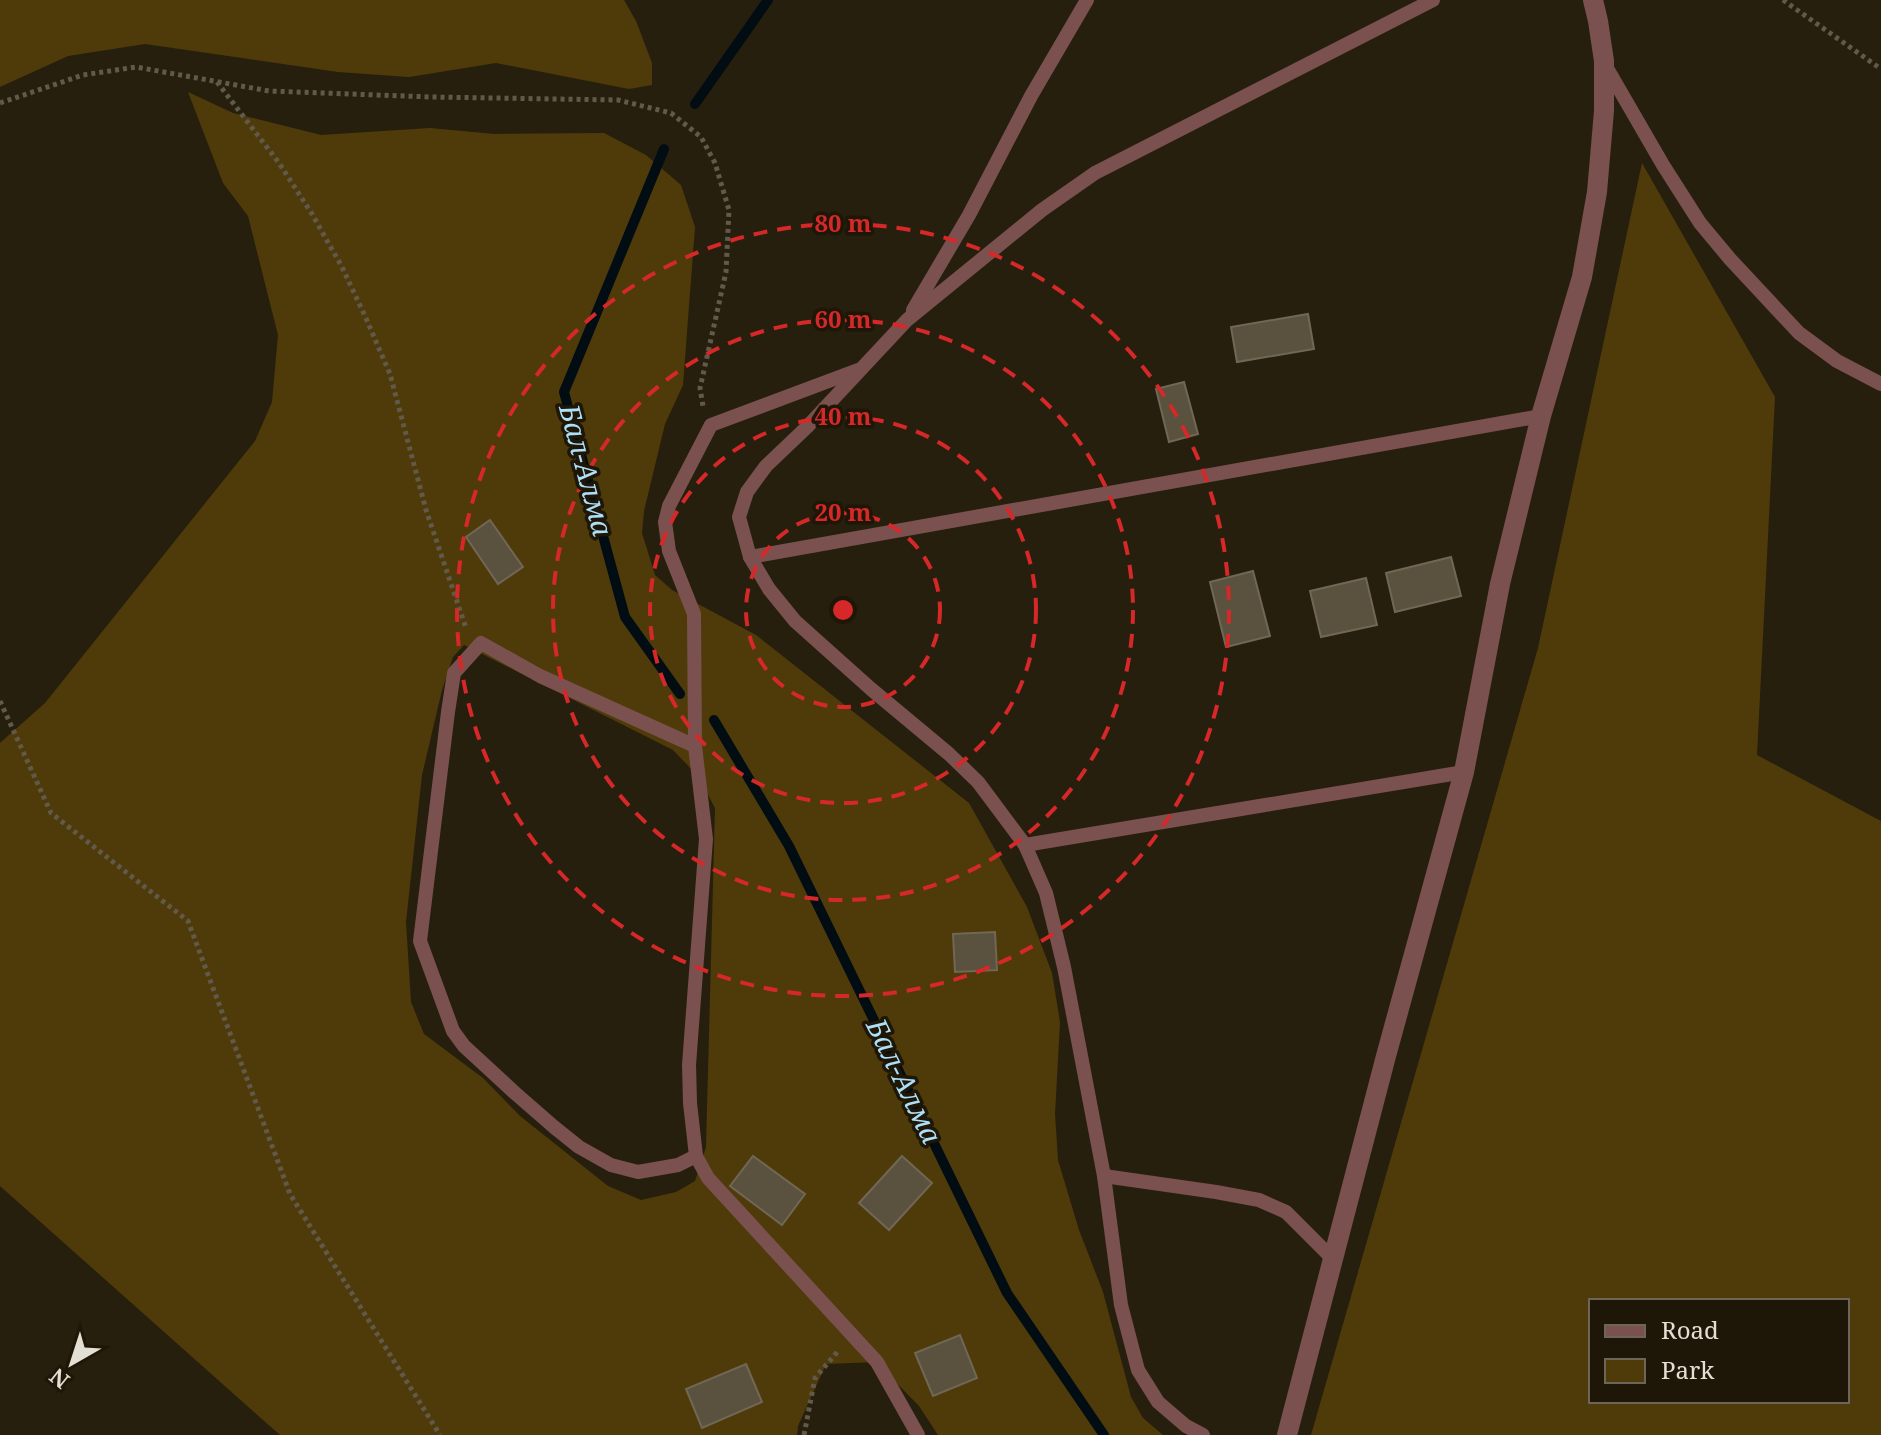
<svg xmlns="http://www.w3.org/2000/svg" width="1881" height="1435" viewBox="0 0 1881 1435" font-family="'Noto Serif',serif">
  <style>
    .green { fill: #4f3b0a; fill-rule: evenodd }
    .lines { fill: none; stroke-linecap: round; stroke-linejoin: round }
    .stream { stroke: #020d13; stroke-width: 10 }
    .building { fill: #5a513e; stroke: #706754; stroke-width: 2 }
    .path { stroke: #61594a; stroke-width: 5; stroke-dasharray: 4 4; stroke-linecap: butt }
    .service { stroke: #7b5150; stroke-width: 14 }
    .minor { stroke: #7b5150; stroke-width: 20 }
    .ring { fill: none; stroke: #d62828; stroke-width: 4; stroke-dasharray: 14 10 }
    .labels { text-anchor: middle; stroke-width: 7; stroke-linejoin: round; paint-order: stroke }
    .water-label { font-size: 28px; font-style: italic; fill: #aedff8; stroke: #1e1606 }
    .centre { fill: #d62828; stroke: #1e1606; stroke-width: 4 }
    .ring-label { font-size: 24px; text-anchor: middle; font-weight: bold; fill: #d62828; stroke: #1e1606; stroke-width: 7; stroke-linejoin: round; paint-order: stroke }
  </style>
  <rect width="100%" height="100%" fill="#271f0e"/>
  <g class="green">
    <path d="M0 0H624L636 21 652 63V85L629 89 496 63 409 77 338 72 145 44 68 56 0 87Z"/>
    <path d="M188 92 233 113 321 135 430 128 494 134 604 133 646 155 681 185 695 227 683 385 665 424 644 511 642 533 655 575 672 590 756 635 969 803 1027 907 1052 973 1060 1022 1055 1114 1058 1160 1079 1230 1103 1292 1131 1397 1143 1418 1163 1435H938L919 1406 876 1362 826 1364 798 1426 797 1435H280L0 1186V743L45 703 255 441 272 402 278 335 248 216 223 183ZM464 645 673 750 698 776 715 808 706 1147 695 1181 676 1192 641 1200 608 1186 520 1116 483 1078 424 1034 411 1002 406 922 422 775 442 690 453 657Z"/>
    <path d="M1642 163 1775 397 1757 755 1881 821V1435H1311L1538 648ZM1591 1301H1847V1401H1591Z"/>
  </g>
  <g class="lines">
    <g class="stream">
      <path d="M695 104 768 0"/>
      <path d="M664 149 564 392 625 617 680 694"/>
      <path d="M714 720 789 846 1007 1293 1104 1435"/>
    </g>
  </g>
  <g class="building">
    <path d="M1308 314 1314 349 1237 362 1231 327Z"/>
    <path d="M1184 382 1198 434 1169 442 1156 389Z"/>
    <path d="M490 520 523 567 498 584 466 537Z"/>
    <path d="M1451 557 1461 596 1395 612 1386 573Z"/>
    <path d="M1253 571 1270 636 1226 647 1210 582Z"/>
    <path d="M1366 578 1377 625 1321 637 1310 591Z"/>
    <path d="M995 932 997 970 955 972 953 934Z"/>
    <path d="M753 1156 805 1194 782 1225 730 1186Z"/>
    <path d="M902 1156 932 1183 889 1230 859 1203Z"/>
    <path d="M960 1335 977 1378 933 1396 915 1353Z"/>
    <path d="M746 1364 762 1402 702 1428 686 1389Z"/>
  </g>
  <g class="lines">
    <g class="path">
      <path d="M1783 0 1881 69"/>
      <path d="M217 82 279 163 312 214 342 267 365 316 390 374 426 510 466 628"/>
      <path d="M0 103 83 75 136 67 269 91 431 97 618 100 671 113 701 137 715 163 729 210 726 272 700 388 703 406"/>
      <path d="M0 701 51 813 188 921 290 1194 440 1435"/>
      <path d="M804 1435 815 1378 839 1350"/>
    </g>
    <g class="service">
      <path d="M1604 63 1663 165 1700 223 1730 259 1799 333 1837 361 1881 384"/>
      <path d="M913 310 969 215 1031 96 1087 0"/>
      <path d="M858 370 711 425 669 506 665 522 669 551 694 614 695 746 706 839 689 1065 690 1103 696 1156 708 1178 877 1362 918 1435"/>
      <path d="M750 557 1541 416"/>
      <path d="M695 746 540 676 481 643 454 673 448 712 420 941 453 1031 464 1046 515 1093 554 1127 579 1147 611 1165 638 1172 678 1165 696 1156"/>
      <path d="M1025 845 1464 772"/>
      <path d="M1104 1176 1216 1192 1259 1200 1286 1212 1333 1259"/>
      <path d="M1203 1435 1186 1426 1158 1402 1138 1370 1121 1305 1104 1176 1064 967 1046 893 1025 845 978 782 949 754 871 689 795 621 769 589 750 557 739 517 747 492 766 466 807 427 907 320 1042 210 1095 173 1433 0"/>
    </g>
    <path class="minor" d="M1287 1435 1386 1056 1464 772 1500 584 1541 416 1582 277 1597 192 1604 111V61L1598 21 1593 0"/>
  </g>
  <g class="ring">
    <circle cx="843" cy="610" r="97"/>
    <circle cx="843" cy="610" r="193"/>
    <circle cx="843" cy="610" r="290"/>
    <circle cx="843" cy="610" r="386"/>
  </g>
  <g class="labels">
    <g class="water-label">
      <text transform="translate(586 470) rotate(75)" y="10">Бал-Алма</text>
      <text transform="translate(904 1081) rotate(64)" y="10">Бал-Алма</text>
    </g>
  </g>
  <circle cx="843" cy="610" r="12" class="centre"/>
  <g class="ring-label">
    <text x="843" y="232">80 m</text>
    <text x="843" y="328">60 m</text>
    <text x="843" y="425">40 m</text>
    <text x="843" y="521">20 m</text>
  </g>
  <rect x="1589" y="1299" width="260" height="104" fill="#1e1606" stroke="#6d6658" stroke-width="2"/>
  <rect x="1605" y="1325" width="40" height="12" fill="#7b5150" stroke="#6d6658" stroke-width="2"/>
  <text x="1661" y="1339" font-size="24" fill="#e4dfd4">Road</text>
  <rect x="1605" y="1359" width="40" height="24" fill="#4f3b0a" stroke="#6d6658" stroke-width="2"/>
  <text x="1661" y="1379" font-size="24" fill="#e4dfd4">Park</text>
  <g transform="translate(72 1363) rotate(219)" stroke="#1e1606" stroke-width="6" paint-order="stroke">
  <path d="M0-6L14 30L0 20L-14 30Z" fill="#e4dfd4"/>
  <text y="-12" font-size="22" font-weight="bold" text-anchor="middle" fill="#e4dfd4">N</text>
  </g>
</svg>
